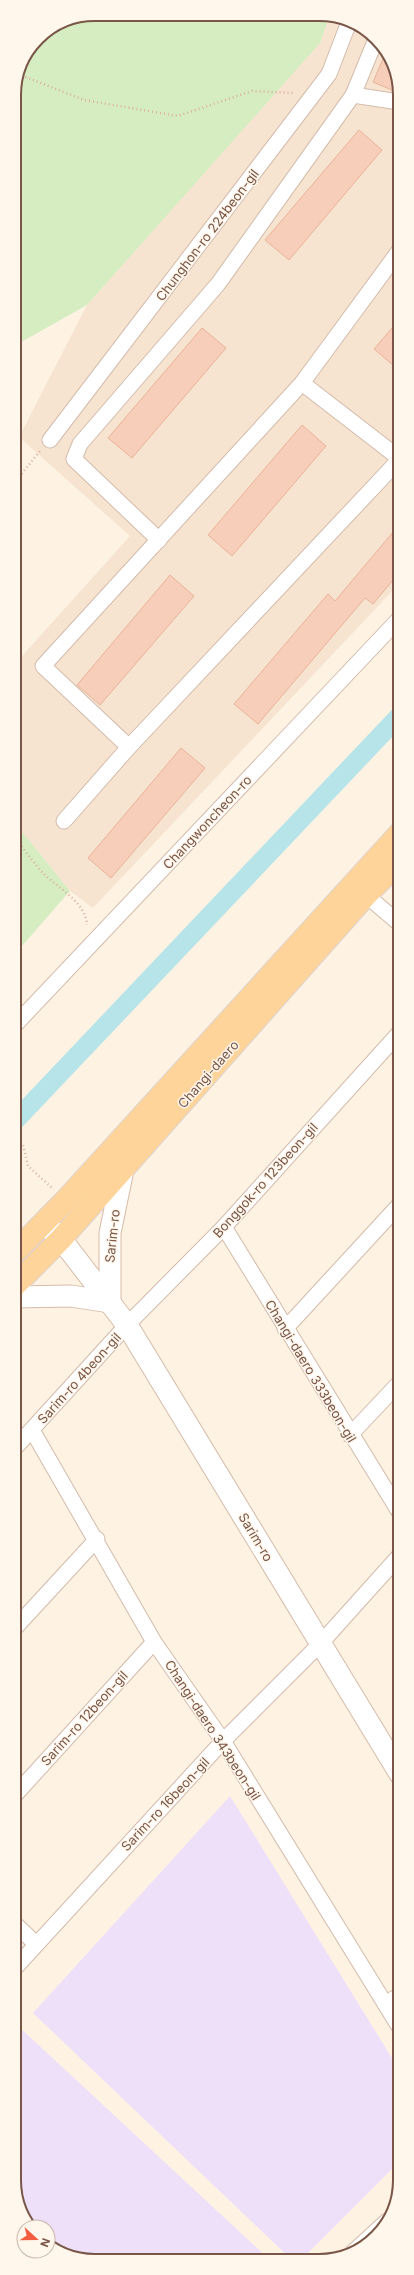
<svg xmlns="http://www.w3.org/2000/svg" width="414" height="2275" viewBox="0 0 414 2275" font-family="Inter,sans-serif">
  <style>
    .residential { fill: #f6e4d1 }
    .education { fill: #efe0fa }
    .green { fill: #d5edc1 }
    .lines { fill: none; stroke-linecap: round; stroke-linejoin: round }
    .canal { stroke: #b6e4e9; stroke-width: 19 }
    .building { fill: #f6ceb9; stroke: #eab398 }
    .street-casing { stroke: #d3bbab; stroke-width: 17 }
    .secondary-casing { stroke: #d6bba9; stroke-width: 23 }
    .primary-casing { stroke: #dcd3cf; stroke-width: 24 }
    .path { stroke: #dbb19c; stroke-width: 2.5; stroke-dasharray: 1 3; stroke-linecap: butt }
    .street { stroke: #fff; stroke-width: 15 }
    .secondary { stroke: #fff; stroke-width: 21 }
    .primary { stroke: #ffd49a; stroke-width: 22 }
    .labels { text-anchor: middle; stroke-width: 3; stroke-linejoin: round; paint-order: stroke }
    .street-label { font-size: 13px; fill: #795647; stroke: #fff6ec }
    .rim { fill: none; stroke: #795647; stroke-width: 2 }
  </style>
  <rect width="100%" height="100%" fill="#fef2e3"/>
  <path class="residential" d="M329 17H339L380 42 399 85V584L93 908 70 891 14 822V665L130 536 19 437 87 305 319 43Z"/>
  <g class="education">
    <path d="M230 1796 400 2071V2161L301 2260H292L33 2013Z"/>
    <path d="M17 2025 270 2260 79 2259 48 2241V2227H31L15 2190V2027Z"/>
  </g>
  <g class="green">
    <path d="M95 14 329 17 320 43 87 305 14 346V90L22 60 38 38 64 20Z"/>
    <path d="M14 822 70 891 14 955Z"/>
  </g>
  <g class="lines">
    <path class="canal" d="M14 1122 400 715"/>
  </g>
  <g class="building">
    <path d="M385 54 399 85V93L373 82Z"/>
    <path d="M359 130 382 150 289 260 265 240Z"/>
    <path d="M399 320V370L374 349Z"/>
    <path d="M202 328 226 348 132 458 108 438Z"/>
    <path d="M302 425 326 446 232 556 208 535Z"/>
    <path d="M399 525V573L373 604 365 598 258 724 234 704 328 594 335 601Z"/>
    <path d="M170 575 194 596 100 705 77 685Z"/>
    <path d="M181 748 205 768 111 878 88 858Z"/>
  </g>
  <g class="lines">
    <defs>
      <g id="street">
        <path d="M376 39 353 95 399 102"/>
        <path d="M302 383 399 458"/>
        <path d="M50 440 329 74 349 22"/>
        <path d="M159 540 74 459 80 444 218 284 353 95"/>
        <path d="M129 747 43 666 302 383 399 251"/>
        <path d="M64 821 129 747 399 460"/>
        <path d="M366 895 400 924"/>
        <path d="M14 1026 399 619"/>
        <path d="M224 1227 400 1513"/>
        <path d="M285 1329 400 1204"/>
        <path d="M32 1430 154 1642 223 1741 400 2028"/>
        <path d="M350 1435 400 1382"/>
        <path d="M14 1449 127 1325 224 1227 400 1032"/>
        <path d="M15 1628 97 1539"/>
        <path d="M15 1795 154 1642"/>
        <path d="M15 1924 36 1944"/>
        <path d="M15 1968 223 1741 321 1643 400 1555"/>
        <path d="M385 2004 400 1995"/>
        <path d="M352 2253 387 2221"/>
      </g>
      <g id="secondary">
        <path d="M44 1223 61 1239 127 1325 400 1774"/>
        <path d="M14 1297 71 1296 110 1302"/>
        <path d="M110 1302V1233L123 1170"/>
      </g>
      <g id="primary">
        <path d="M14 1253 66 1200 400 833"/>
        <path d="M14 1286 61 1239 366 895 400 861"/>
      </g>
    </defs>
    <use href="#street" class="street-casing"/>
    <use href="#secondary" class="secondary-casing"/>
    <use href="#primary" class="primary-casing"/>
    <g class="path">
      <path d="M18 74 84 100 178 116 252 91 294 93"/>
      <path d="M14 483 40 451"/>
      <path d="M14 837C25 850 34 864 46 876 60 889 86 903 87 925"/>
      <path d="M14 1132 23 1145 28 1166 52 1188"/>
    </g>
    <use href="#street" class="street"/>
    <use href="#secondary" class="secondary"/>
    <use href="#primary" class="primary"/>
  </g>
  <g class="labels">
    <g class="street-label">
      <text transform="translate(207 235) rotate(-53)" y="5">Chunghon-ro 224beon-gil</text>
      <text transform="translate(207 822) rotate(-47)" y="5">Changwoncheon-ro</text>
      <text transform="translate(208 1074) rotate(-49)" y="5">Changi-daero</text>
      <text transform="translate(265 1180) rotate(-48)" y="5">Bonggok-ro 123beon-gil</text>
      <text transform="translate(112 1236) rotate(-84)" y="5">Sarim-ro</text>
      <text transform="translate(311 1371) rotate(59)" y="5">Changi-daero 333beon-gil</text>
      <text transform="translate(79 1378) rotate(-48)" y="5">Sarim-ro 4beon-gil</text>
      <text transform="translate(256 1537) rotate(59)" y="5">Sarim-ro</text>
      <text transform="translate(84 1718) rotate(-48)" y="5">Sarim-ro 12beon-gil</text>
      <text transform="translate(213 1730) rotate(57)" y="5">Changi-daero 343beon-gil</text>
      <text transform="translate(165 1804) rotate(-47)" y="5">Sarim-ro 16beon-gil</text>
    </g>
  </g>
  <path d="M0 0H414V2275H0ZM95 21H319A74 74 0 0 1 393 95V2180A74 74 0 0 1 319 2254H95A74 74 0 0 1 21 2180V95A74 74 0 0 1 95 21Z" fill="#fff6ec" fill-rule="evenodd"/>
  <path class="rim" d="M95 21H319A74 74 0 0 1 393 95V2180A74 74 0 0 1 319 2254H95A74 74 0 0 1 21 2180V95A74 74 0 0 1 95 21Z"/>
  <g transform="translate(36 2239) rotate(111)"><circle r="19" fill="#fff6ec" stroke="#c9b6aa"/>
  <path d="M0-3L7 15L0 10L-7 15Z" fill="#f25e3f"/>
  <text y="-6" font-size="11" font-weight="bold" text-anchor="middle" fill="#795647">N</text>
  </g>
</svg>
